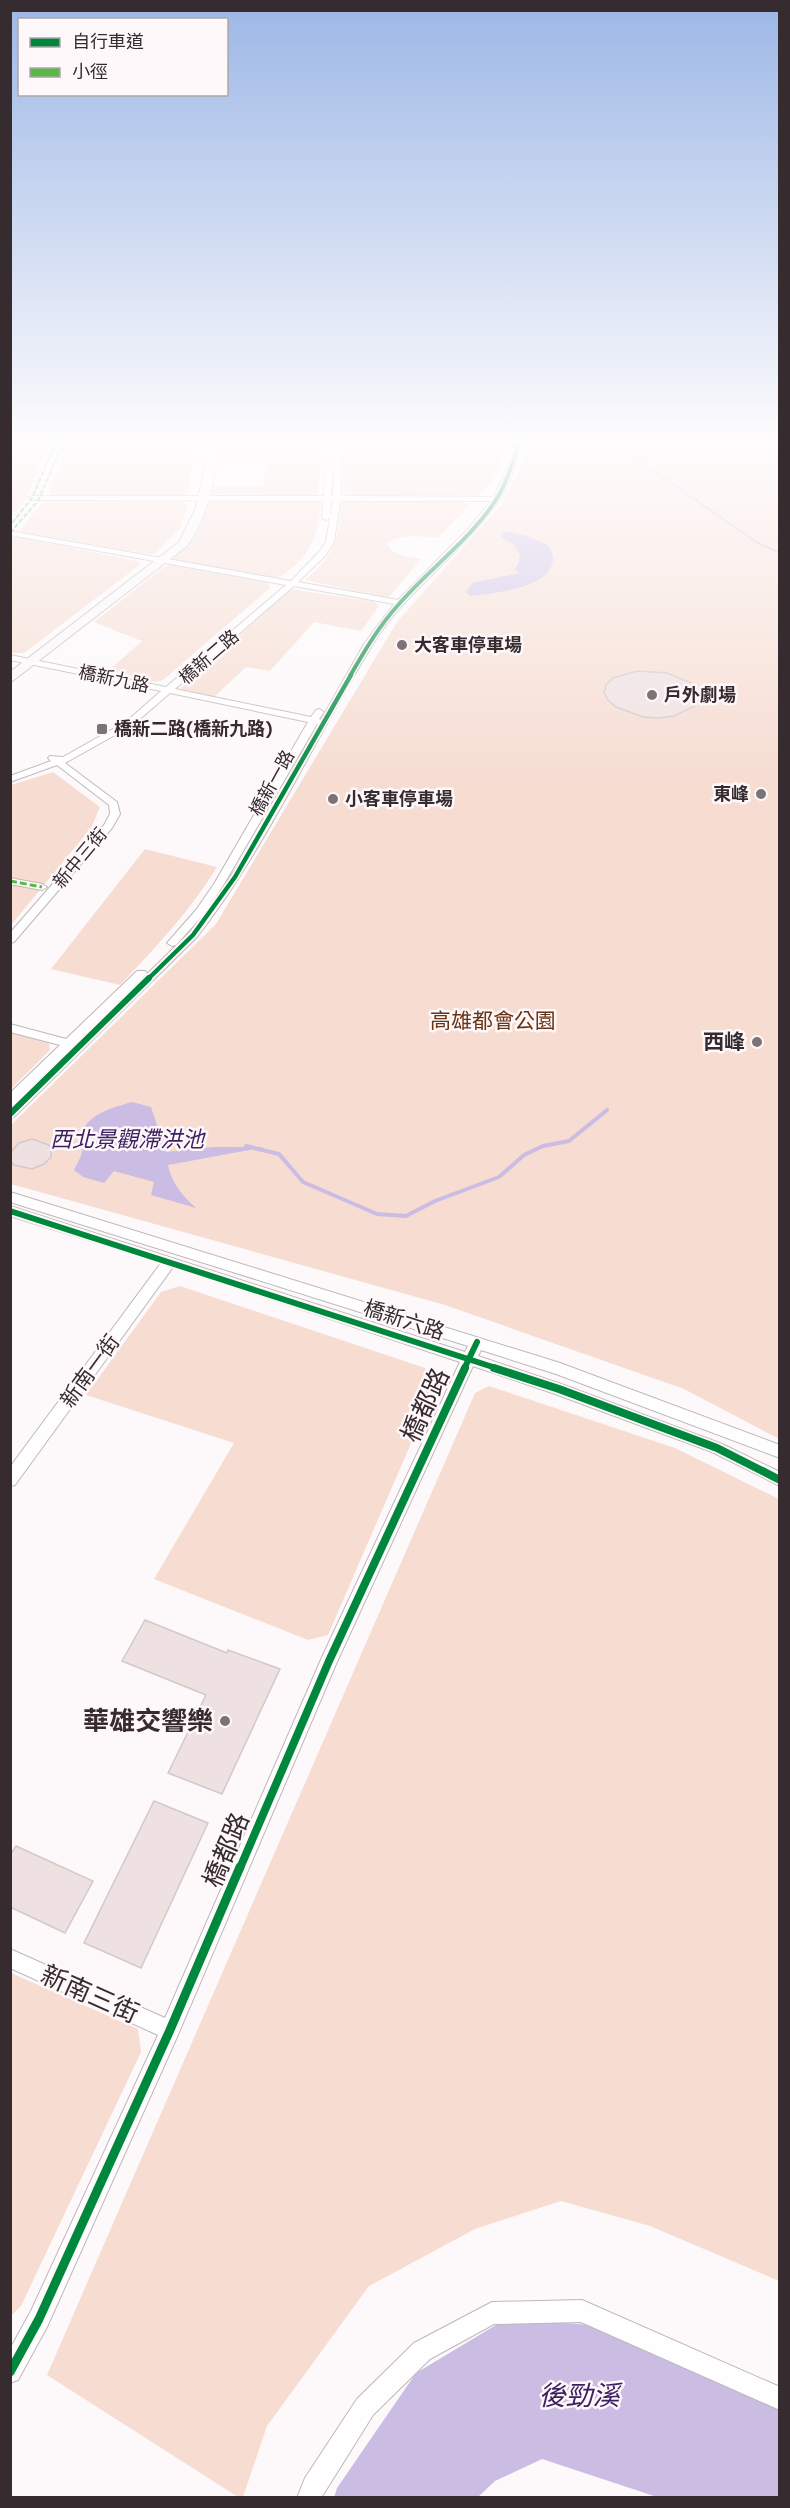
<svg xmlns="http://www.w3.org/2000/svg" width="790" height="2508" viewBox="0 0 790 2508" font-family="'DM Sans','Noto Sans TC',sans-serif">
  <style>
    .green { fill: #f6dcd1 }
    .water { fill: #cbbce3 }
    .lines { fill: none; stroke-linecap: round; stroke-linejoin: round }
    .stream-far1 { stroke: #cbbce3; stroke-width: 2 }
    .stream { stroke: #cbbce3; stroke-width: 4 }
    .building { fill: #efe0e1; stroke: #d1c9ca; stroke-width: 1.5 }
    .street-casing { stroke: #beb7ba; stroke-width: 2 }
    .secondary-casing { stroke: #beb7ba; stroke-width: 2 }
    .street { fill: #fffefe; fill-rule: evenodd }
    .secondary { fill: #faf7f9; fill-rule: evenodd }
    .quiet-far1 { stroke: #58b947; stroke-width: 2; stroke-dasharray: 5 2; stroke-linecap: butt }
    .quiet { stroke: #58b947; stroke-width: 3; stroke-dasharray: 7 3; stroke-linecap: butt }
    .cycleway-far4-casing { stroke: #fef8fa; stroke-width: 6 }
    .cycleway-far3-casing { stroke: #fef8fa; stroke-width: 8 }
    .cycleway-far2-casing { stroke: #fef8fa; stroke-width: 10 }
    .cycleway-far1-casing { stroke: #fef8fa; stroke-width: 11 }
    .cycleway-casing { stroke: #fef8fa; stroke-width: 13 }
    .cycleway-far4 { stroke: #00873e; stroke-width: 4 }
    .cycleway-far3 { stroke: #00873e; stroke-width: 4.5 }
    .cycleway-far2 { stroke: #00873e; stroke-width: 6 }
    .cycleway-far1 { stroke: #00873e; stroke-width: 8 }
    .cycleway { stroke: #00873e; stroke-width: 9 }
    .poi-dot { fill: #7c7376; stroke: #fef8fa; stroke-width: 2 }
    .labels { text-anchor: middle; stroke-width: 5; stroke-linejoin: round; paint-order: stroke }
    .far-poi-label { font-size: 18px; font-weight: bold; fill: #362b2f; stroke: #fef8fa; text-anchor: start }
    .far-street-label { font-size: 18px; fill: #362b2f; stroke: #fef8fa }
    .park-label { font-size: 21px; fill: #6a3414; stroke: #fef8fa }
    .poi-label { font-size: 21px; font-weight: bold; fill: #362b2f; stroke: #fef8fa; text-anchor: end }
    .street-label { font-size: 21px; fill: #362b2f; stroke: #fef8fa }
    .water-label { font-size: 22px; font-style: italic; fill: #3c2061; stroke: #fef8fa }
    .near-street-label { font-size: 26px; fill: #362b2f; stroke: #fef8fa }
    .near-poi-label { font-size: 26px; font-weight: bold; fill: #362b2f; stroke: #fef8fa; text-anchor: end }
    .near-water-label { font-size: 27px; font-style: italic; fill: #3c2061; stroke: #fef8fa }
  </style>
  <rect width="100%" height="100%" fill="#fdf9fb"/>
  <g class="green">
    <path d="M10 439H40L49 442 27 497 16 512H11Z"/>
    <path d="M78 439H198L187 494 182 496H53L49 493 68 442Z"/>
    <path d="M220 439H324L318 494 310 496 211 494 213 486H264L266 465H215Z"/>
    <path d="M344 439H507C500 462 496 493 468 498L349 496 343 493Z"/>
    <path d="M533 439H779V1439L684 1389 445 1305 11 1184V1125L216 924 397 622 501 505 528 453Z"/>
    <path d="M209 500 319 501 321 503C317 541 310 557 278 578L172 559C198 539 200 530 209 500Z"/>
    <path d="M345 501H459L467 503 469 506 437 538C420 536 402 534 387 543 391 556 409 557 421 559L390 596 386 597 305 580C324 564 338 548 339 522 340 515 339 509 340 502Z"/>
    <path d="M48 502H182L188 504 180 528 155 554H148L22 532 21 529 41 504Z"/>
    <path d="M16 537 137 561 141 564 24 653H10V538Z"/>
    <path d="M171 565 267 583 271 587 163 680 155 682 107 672 142 641 94 622 164 567Z"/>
    <path d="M291 589 375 602 379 606 361 631 314 622 270 671 246 667 214 697 180 689Z"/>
    <path d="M53 772 100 807 91 828 11 925V785Z"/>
    <path d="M145 849 217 867C190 911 156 947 120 985L51 969Z"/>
    <path d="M11 1033 49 1043 50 1050 11 1089Z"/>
    <path d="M180 1286 425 1368 435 1388 328 1635 308 1640 154 1579 234 1443 86 1395 161 1292Z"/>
    <path d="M489 1386 675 1448 779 1499V2281L650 2226 561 2201 475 2229 369 2286 267 2426 243 2497H238L47 2375 475 1393Z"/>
    <path d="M11 1973 138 2029 141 2052 21 2306 11 2316Z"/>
  </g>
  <g class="water">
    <path d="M505 531 528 536 549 546C571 586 493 594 470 596L466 592 472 583 520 573 514 569 518 565 520 555 514 545 501 537Z"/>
    <path d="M132 1102 151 1107 166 1152 213 1147H265L168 1165C172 1184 182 1195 196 1208L151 1195 154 1182 114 1171 104 1183 83 1177 74 1170C80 1158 87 1147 81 1134 89 1113 112 1108 132 1102Z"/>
    <path d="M506 2319 594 2325 779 2407V2497H657L542 2459 495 2481 478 2497 334 2498 337 2488 416 2373Z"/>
  </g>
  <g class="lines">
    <path class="stream-far1" d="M607 439 758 543 780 553"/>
    <path class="stream" d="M246 1146 279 1154 303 1182 377 1214 406 1216 435 1201 499 1177 524 1155 543 1146 569 1141 607 1110"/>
  </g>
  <g class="building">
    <path d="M637 671 667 673 691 683 698 691 699 698 695 706 674 716 659 718 643 717 616 707 608 700 604 692 606 685 613 678Z"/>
    <path d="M32 1139 49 1145 51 1149V1157L44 1164 32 1169 14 1165 10 1161 11 1152 19 1143Z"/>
    <path d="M145 1620 227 1653 228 1650 280 1669 222 1794 168 1773 206 1695 122 1661Z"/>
    <path d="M154 1801 208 1823 141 1968 84 1943Z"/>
    <path d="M16 1846 93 1881 65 1933 10 1907V1855Z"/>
  </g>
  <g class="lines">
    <defs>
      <g id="street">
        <path d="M336 439H342L341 496 494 497 504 477 517 439H523C517 459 512 481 500 499 465 551 412 586 378 636 315 736 269 844 197 937L14 1117 10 1118 12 1105H10V1093L60 1045 10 1032V1024L66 1039 137 971H145L147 973 136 985 189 933 203 915 176 945 172 946 167 943 196 910 214 884 308 722 170 693 133 725 65 763 117 802 120 814 112 828 14 942 10 943V933L104 825 110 814 109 805 57 765 10 782V776L51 761 48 758 50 756 63 757 127 721 161 691 10 660V655L166 687 286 585 10 535V531L291 581 319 552 326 542 333 501H331L330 518 326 520 322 518 323 501 32 500 28 498 32 496H324L325 471 329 469 333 471 331 496H333ZM340 501H491L468 529 398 600 298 582 325 556 334 542ZM294 586 394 604 364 644 321 720 319 719 324 712 319 709 316 710 311 717 175 689ZM317 724H318C283 788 250 855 205 913L224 884Z"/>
        <path d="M10 878 42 884 47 887 42 890 10 884Z"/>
        <path d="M10 1192 560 1363 780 1445V1458L556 1374 481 1350 478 1356 564 1385 722 1444 780 1472V1486L712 1452 555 1394 473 1366 336 1664 177 2037 47 2327 18 2380 10 2383V2349L31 2311 158 2035 10 1968V1949L165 2018 323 1655 460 1362 173 1267 15 1485 10 1486V1467L161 1263 10 1216V1206L465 1352 468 1346 10 1202Z"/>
        <path d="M582 2300 780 2387V2410L581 2322 494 2324 430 2359 373 2415 321 2498H297L305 2478 357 2399 414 2343 492 2302Z"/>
      </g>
      <path id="secondary" d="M211 439H221C214 477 210 514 187 546L10 683V672L179 542 196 508Z"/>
    </defs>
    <use href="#street" class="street-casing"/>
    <use href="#secondary" class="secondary-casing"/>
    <use href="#street" class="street"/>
    <use href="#secondary" class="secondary"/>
    <g class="quiet-far1">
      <path d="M12 523 32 498 57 439"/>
      <path d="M10 533 38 501 65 439"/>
    </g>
    <path class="quiet" d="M10 881 42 887"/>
    <defs>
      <path id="cycleway-far4" d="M350 676C365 650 379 626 399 604 431 567 474 537 499 495 509 478 514 458 520 439"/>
      <path id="cycleway-far3" d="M147 980 193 935 235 877 351 675"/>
      <g id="cycleway-far2">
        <path d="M10 1114 149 978"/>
        <path d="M10 1211 499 1369"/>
        <path d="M464 1369 477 1342"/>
      </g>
      <g id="cycleway-far1">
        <path d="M494 1368 559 1389 717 1448 780 1480"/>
        <path d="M240 1868 329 1661 465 1368"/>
      </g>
      <path id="cycleway" d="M10 2372 39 2319 170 2030 240 1867"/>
    </defs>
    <use href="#cycleway-far4" class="cycleway-far4-casing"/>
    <use href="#cycleway-far3" class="cycleway-far3-casing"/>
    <use href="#cycleway-far2" class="cycleway-far2-casing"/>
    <use href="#cycleway-far1" class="cycleway-far1-casing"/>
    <use href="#cycleway" class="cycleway-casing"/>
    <use href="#cycleway-far4" class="cycleway-far4"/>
    <use href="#cycleway-far3" class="cycleway-far3"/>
    <use href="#cycleway-far2" class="cycleway-far2"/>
    <use href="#cycleway-far1" class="cycleway-far1"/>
    <use href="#cycleway" class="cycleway"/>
  </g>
  <linearGradient id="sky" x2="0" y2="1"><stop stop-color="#9cb7e6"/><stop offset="0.56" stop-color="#fefcfd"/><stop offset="1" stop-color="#fefcfd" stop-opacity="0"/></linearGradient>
  <rect width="790" height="790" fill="url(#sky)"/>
  <g class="poi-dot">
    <circle cx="402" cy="645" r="6"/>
    <circle cx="652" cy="695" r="6"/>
    <rect x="96" y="723" width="12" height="12" rx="3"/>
    <circle cx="761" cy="794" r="6"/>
    <circle cx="333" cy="799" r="6"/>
    <circle cx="757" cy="1042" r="6"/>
    <circle cx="225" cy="1721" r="6"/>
  </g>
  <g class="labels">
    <g class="far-poi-label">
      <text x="414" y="651">大客車停車場</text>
      <text x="664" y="701">戶外劇場</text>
      <text x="114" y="735">橋新二路(橋新九路)</text>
      <text x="749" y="800" text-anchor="end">東峰</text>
      <text x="345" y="805">小客車停車場</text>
    </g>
    <g class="far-street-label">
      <text transform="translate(209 657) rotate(-41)" y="6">橋新二路</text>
      <text transform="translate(114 679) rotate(12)" y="6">橋新九路</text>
      <text transform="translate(272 783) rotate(-61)" y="6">橋新一路</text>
      <text transform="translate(80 858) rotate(-50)" y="6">新中三街</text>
    </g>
    <g class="park-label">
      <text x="493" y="1028">高雄都會公園</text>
    </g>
    <g class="poi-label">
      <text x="745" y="1049">西峰</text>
    </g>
    <g class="street-label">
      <text transform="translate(404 1320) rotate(18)" y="7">橋新六路</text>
      <text transform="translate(90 1371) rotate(-54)" y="7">新南一街</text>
    </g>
    <g class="water-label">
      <text x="127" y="1147">西北景觀滯洪池</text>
    </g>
    <g class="near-street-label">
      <text transform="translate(425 1405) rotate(-65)" y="9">橋都路</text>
      <text transform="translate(226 1850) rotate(-67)" y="9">橋都路</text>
      <text transform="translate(90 1994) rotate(24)" y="9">新南三街</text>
    </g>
    <g class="near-poi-label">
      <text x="213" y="1730">華雄交響樂</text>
    </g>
    <g class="near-water-label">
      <text x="579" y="2405">後勁溪</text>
    </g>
  </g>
  <rect width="790" height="2508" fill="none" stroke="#362b2f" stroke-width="24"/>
  <rect x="18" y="18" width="210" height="78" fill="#fef8fa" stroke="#aea6a9" stroke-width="1.5"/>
  <rect x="30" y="38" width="30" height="9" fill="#00873e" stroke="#aea6a9" stroke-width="1.5"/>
  <text x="72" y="48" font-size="18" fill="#362b2f">自行車道</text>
  <rect x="30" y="68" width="30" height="9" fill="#58b947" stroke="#aea6a9" stroke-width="1.5"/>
  <text x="72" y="78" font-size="18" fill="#362b2f">小徑</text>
</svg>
